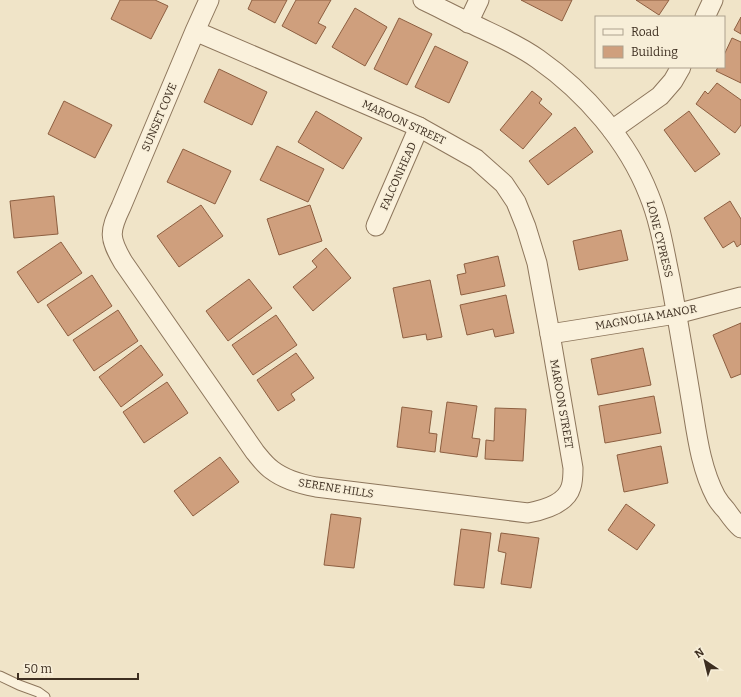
<svg xmlns="http://www.w3.org/2000/svg" width="741" height="697" viewBox="0 0 741 697" font-family="Bitter,serif">
  <style>
    .building { fill: #cf9f7d; stroke: #8d5f41 }
    .lines { fill: none; stroke-linecap: round; stroke-linejoin: round }
    .lane-casing { stroke: #8d765c; stroke-width: 11 }
    .street-casing { stroke: #8d765c; stroke-width: 21 }
    .lane { stroke: #faf1dc; stroke-width: 9 }
    .street { stroke: #faf1dc; stroke-width: 19 }
    .labels { text-anchor: middle; stroke-width: 3; stroke-linejoin: round; paint-order: stroke }
    .street-label { font-size: 11px; fill: #3d2e20; stroke: #f7eed8 }
  </style>
  <rect width="100%" height="100%" fill="#f0e4c8"/>
  <g class="building">
    <path d="M120 0H155L168 6 151 39 111 19Z"/>
    <path d="M252 0H287L275 23 248 9Z"/>
    <path d="M296 0H331L318 23 326 27 316 44 282 26Z"/>
    <path d="M521 0H572L562 21Z"/>
    <path d="M636 0H669L659 15Z"/>
    <path d="M355 8 387 27 365 66 332 47Z"/>
    <path d="M741 17V34L734 30Z"/>
    <path d="M399 18 432 34 407 85 374 69Z"/>
    <path d="M732 38 741 42V83L716 71 718 67H724V55Z"/>
    <path d="M435 46 468 62 449 103 415 87Z"/>
    <path d="M219 69 267 92 252 125 204 102Z"/>
    <path d="M717 83 741 100V125L735 133 696 104 705 91 708 94Z"/>
    <path d="M532 91 542 99 539 103 552 114 523 149 500 130Z"/>
    <path d="M64 101 112 125 95 158 48 134Z"/>
    <path d="M316 111 362 138 343 169 298 142Z"/>
    <path d="M689 111 720 154 695 172 664 130Z"/>
    <path d="M575 127 593 152 548 185 529 161Z"/>
    <path d="M277 146 324 169 308 202 260 180Z"/>
    <path d="M183 149 231 171 215 204 167 182Z"/>
    <path d="M54 196 58 234 14 238 10 201Z"/>
    <path d="M730 201 741 219V244L737 247 734 241 723 248 704 218Z"/>
    <path d="M201 205 223 236 179 267 157 236Z"/>
    <path d="M310 205 322 241 279 255 267 219Z"/>
    <path d="M621 230 628 260 579 270 573 241Z"/>
    <path d="M61 242 82 273 38 303 17 272Z"/>
    <path d="M326 248 351 278 313 311 293 287 317 267 312 261Z"/>
    <path d="M498 256 505 286 461 295 457 275 466 273 464 264Z"/>
    <path d="M92 275 112 306 68 336 47 305Z"/>
    <path d="M249 279 272 308 228 341 206 311Z"/>
    <path d="M430 280 442 337 427 340 426 334 403 338 393 288Z"/>
    <path d="M506 295 514 333 495 337 493 329 467 335 460 305Z"/>
    <path d="M118 310 138 341 94 371 73 340Z"/>
    <path d="M276 315 297 345 253 375 232 345Z"/>
    <path d="M741 323V374L731 378 713 335Z"/>
    <path d="M141 345 163 375 121 407 99 377Z"/>
    <path d="M643 348 651 385 598 395 591 359Z"/>
    <path d="M296 353 314 378 291 394 295 400 278 411 257 380Z"/>
    <path d="M167 382 188 413 144 443 123 412Z"/>
    <path d="M654 396 661 433 605 443 599 406Z"/>
    <path d="M447 402 477 406 472 438 480 439 477 457 440 452Z"/>
    <path d="M402 407 432 411 429 433 437 434 435 452 397 447Z"/>
    <path d="M495 408 526 409 523 461 485 459 486 440 494 441Z"/>
    <path d="M661 446 668 483 624 492 617 455Z"/>
    <path d="M220 457 239 482 193 516 174 491Z"/>
    <path d="M626 504 655 525 637 550 608 530Z"/>
    <path d="M331 514 361 518 354 568 324 565Z"/>
    <path d="M461 529 491 533 484 588 454 585Z"/>
    <path d="M501 533 539 538 531 588 501 584 506 553 498 551Z"/>
  </g>
  <g class="lines">
    <defs>
      <path id="lane" d="M0 676 19 685 38 692 45 697"/>
      <g id="street">
        <path d="M423 0C438 7 453 15 468 22 492 34 516 43 538 59 585 92 628 141 649 195 660 222 664 250 670 278 678 320 685 363 692 405 697 436 701 469 716 497 719 502 722 506 726 510 731 517 735 523 741 528"/>
        <path d="M705 17 713 0"/>
        <path d="M468 23 479 0"/>
        <path d="M195 31 419 127 476 159 504 184 516 202 526 227 537 263 550 334 573 468C573 474 573 481 571 487 566 504 544 510 528 513L316 487C300 484 285 480 272 470 265 465 260 458 255 452L123 262C109 238 109 232 121 207L195 31 209 0"/>
        <path d="M612 130 660 96 673 81 681 67"/>
        <path d="M376 226 419 127"/>
        <path d="M550 334 676 314 741 297"/>
      </g>
    </defs>
    <use href="#lane" class="lane-casing"/>
    <use href="#street" class="street-casing"/>
    <use href="#lane" class="lane"/>
    <use href="#street" class="street"/>
  </g>
  <g class="labels">
    <g class="street-label">
      <text transform="translate(159 117) rotate(-67)" y="4">SUNSET COVE</text>
      <text transform="translate(404 122) rotate(25)" y="4">MAROON STREET</text>
      <text transform="translate(398 176) rotate(-66)" y="4">FALCONHEAD</text>
      <text transform="translate(660 239) rotate(76)" y="4">LONE CYPRESS</text>
      <text transform="translate(646 317) rotate(-10)" y="4">MAGNOLIA MANOR</text>
      <text transform="translate(562 404) rotate(80)" y="4">MAROON STREET</text>
      <text transform="translate(336 488) rotate(9)" y="4">SERENE HILLS</text>
    </g>
  </g>
  <rect x="595" y="16" width="130" height="52" fill="#f7eed8" stroke="#ada18e"/>
  <rect x="603" y="29" width="20" height="6" fill="#faf1dc" stroke="#ada18e"/>
  <text x="631" y="36" font-size="12" fill="#3d2e20">Road</text>
  <rect x="603" y="46" width="20" height="12" fill="#cf9f7d" stroke="#ada18e"/>
  <text x="631" y="56" font-size="12" fill="#3d2e20">Building</text>
  <g transform="translate(705 661) rotate(325)" stroke="#f7eed8" stroke-width="3" paint-order="stroke">
  <path d="M0-3L7 15L0 10L-7 15Z" fill="#3d2e20"/>
  <text y="-6" font-size="11" font-weight="bold" text-anchor="middle" fill="#3d2e20">N</text>
  </g>
  <path d="M18 673v6h120v-6" fill="none" stroke="#3d2e20" stroke-width="2"/>
  <text x="24" y="673" font-size="12" fill="#3d2e20" stroke="#f7eed8" stroke-width="3" paint-order="stroke">50 m</text>
</svg>
